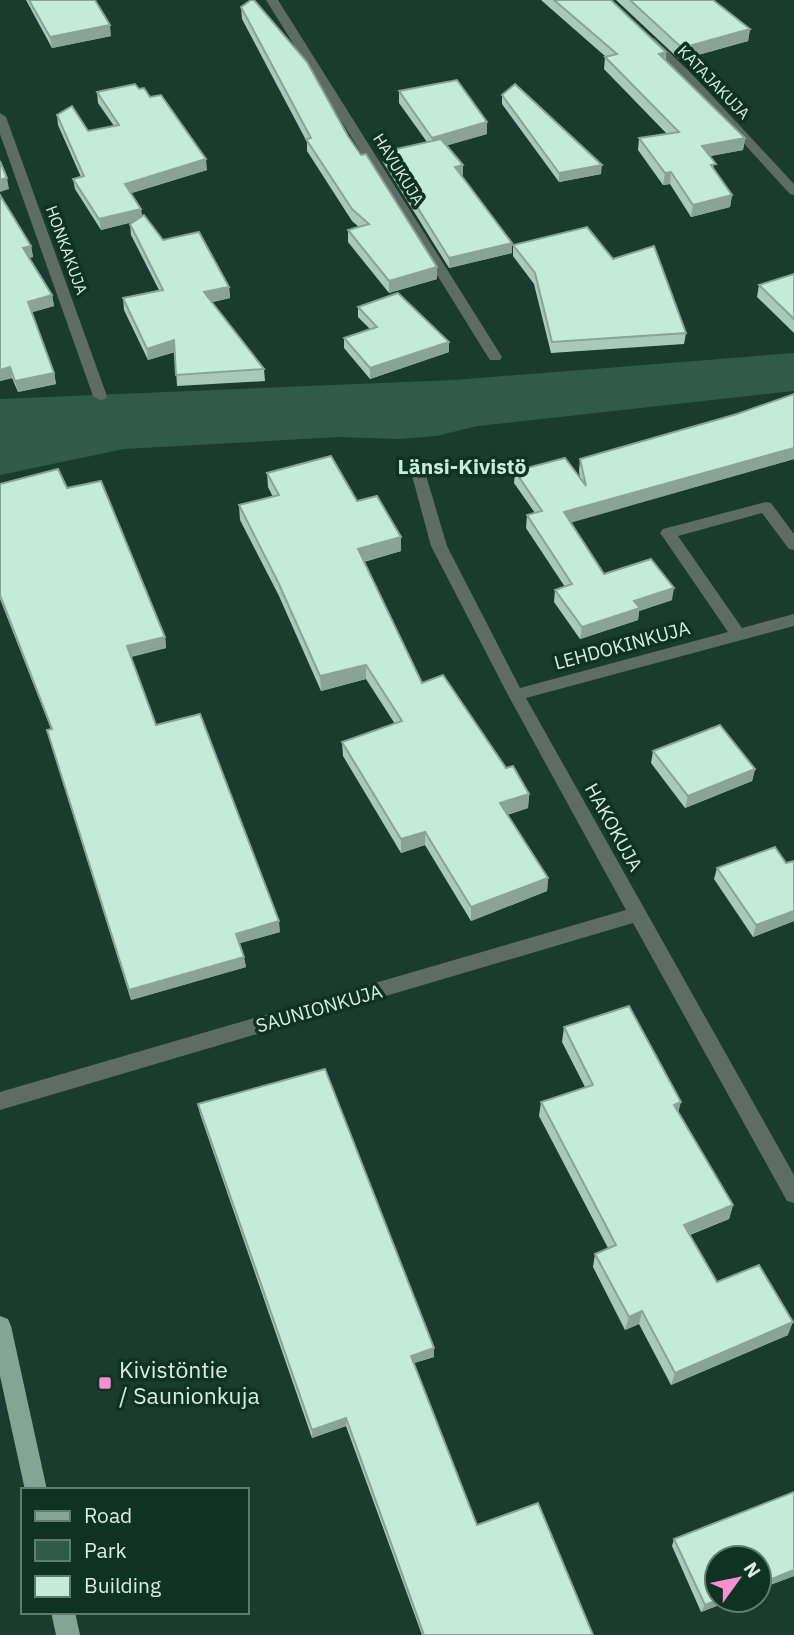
<svg xmlns="http://www.w3.org/2000/svg" width="794" height="1635" viewBox="0 0 794 1635" font-family="'IBM Plex Sans',sans-serif">
  <style>
    .green { fill: #305b48 }
    .lines { fill: none; stroke-linecap: round; stroke-linejoin: round }
    .minor { fill: #5d6d65; fill-rule: evenodd }
    .major { fill: #84a494; fill-rule: evenodd }
    .wall { fill: #a9caba }
    .shaded-wall { fill: #89a497 }
    .building { fill: #c4ebd8; stroke: #89a497; stroke-width: 2 }
    .poi-dot { fill: #f790ce; stroke: #0e3224; stroke-width: 2.5 }
    .labels { text-anchor: middle; stroke-width: 7; stroke-linejoin: round; paint-order: stroke }
    .far-street-label { font-size: 16px; fill: #d9ece2; stroke: #0e3224 }
    .street-label { font-size: 19px; fill: #d9ece2; stroke: #0e3224 }
    .neighbourhood-label { font-size: 21px; font-weight: bold; fill: #c6edda; stroke: #0e3224 }
    .near-poi-label { font-size: 23px; fill: #d9ece2; stroke: #0e3224; text-anchor: start }
  </style>
  <rect width="100%" height="100%" fill="#193c2e"/>
  <path class="green" d="M794 353V391L478 426 436 436 398 439 339 437 124 449 0 475V399L454 380Z"/>
  <g class="lines">
    <g class="minor">
      <path d="M266 0H278L502 357 500 360H490L488 357Z"/>
      <path d="M646 38H654L689 71 794 184V195L790 194 681 75 646 42Z"/>
      <path d="M0 113 6 117 107 396 105 399 100 400 93 396 0 134Z"/>
      <path d="M418 467 425 472 447 546 520 688 728 632 663 537 660 533 663 529 766 502 771 503 794 534V550L789 549 762 513 678 536 742 628 794 614V626L526 698 794 1175V1203L787 1201 633 923 0 1110V1092L626 910 508 695 431 546 411 472Z"/>
    </g>
    <g class="major">
      <path d="M0 1316 8 1319 11 1326 47 1490H25L0 1376Z"/>
      <path d="M51 1612H75L80 1635H56Z"/>
    </g>
  </g>
  <g class="wall">
    <path d="M26 0H95L111 36 52 48Z"/>
    <path d="M541 0H611L666 52V60L745 138 743 150 710 156 715 171 732 195 730 207 691 217 670 184 663 185 638 150 639 138 667 134 604 69 605 57H606Z"/>
    <path d="M616 0H713L750 29 748 41 680 60Z"/>
    <path d="M241 7 348 136 437 279 389 293 348 242V230L359 227 352 221 307 151V142L242 19Z"/>
    <path d="M139 89 150 97 207 170 131 193 142 216 163 240 229 287 230 298 212 302 264 369 265 381 177 386 175 352 148 360 124 310 123 298 159 290 131 235 130 224 133 222 101 230 75 189 73 179 81 177 58 125 57 115 88 131 114 126 98 103 97 92Z"/>
    <path d="M399 91 487 122V134L447 145 463 165V175L461 176 512 253 449 268 383 162V152L427 142 399 103Z"/>
    <path d="M502 95 601 174 559 182 502 104Z"/>
    <path d="M0 195 31 246 33 257 29 258 52 295 54 306 32 312 54 373 56 384 18 392 12 378 0 381Z"/>
    <path d="M513 245 613 259 686 333 684 344 551 353 534 284 513 256Z"/>
    <path d="M794 274V333L757 297 759 285Z"/>
    <path d="M358 307 449 352 370 379 344 348V338L370 329 358 317Z"/>
    <path d="M794 394V459L570 522 604 574 672 600 639 611 638 620 580 639 554 602 555 590 565 587 526 528 527 515 535 513 514 483 515 471 580 478 579 471 580 459 737 414Z"/>
    <path d="M267 473 357 501 401 537V551L364 562 422 683 506 768 529 794 528 808 507 815 548 878 547 891 471 921 425 845 401 853 343 756 342 742 395 724 366 679 321 691 279 596 240 520 239 505 273 497 268 487Z"/>
    <path d="M0 484 67 488 165 637 166 648 131 657 156 725 280 932 240 943 246 967 131 1000 50 741 47 730 51 729 0 599Z"/>
    <path d="M653 751 755 769 752 781 685 808 651 763Z"/>
    <path d="M794 861V921L753 937 714 879 717 868 786 863Z"/>
    <path d="M564 1027 678 1113 733 1205 729 1219 690 1235 717 1282 788 1335 671 1385 639 1324 625 1330 593 1267 595 1254 608 1248 539 1116 541 1102 585 1087 562 1042Z"/>
    <path d="M198 1104 434 1357 414 1363 477 1525 593 1635H422L346 1426 312 1438 200 1114Z"/>
    <path d="M794 1492V1576L759 1589V1558H717V1600H732L701 1612 672 1546 674 1539Z"/>
  </g>
  <g class="shaded-wall">
    <path d="M110 25 111 36 52 48 50 37Z"/>
    <path d="M750 29 748 41 680 60 682 48Z"/>
    <path d="M666 52 665 64 659 54Z"/>
    <path d="M487 122V134L432 150V138Z"/>
    <path d="M745 138 743 150 700 158 702 146Z"/>
    <path d="M206 159 207 170 126 195 125 184Z"/>
    <path d="M463 165V175L455 177V167Z"/>
    <path d="M602 165 601 174 559 182V173Z"/>
    <path d="M671 172 670 184 663 185 665 173Z"/>
    <path d="M7 178 9 189 0 192V180Z"/>
    <path d="M732 195 730 207 691 217 693 205Z"/>
    <path d="M141 209 143 219 101 230 99 219Z"/>
    <path d="M512 243V253L449 268V258Z"/>
    <path d="M31 246 33 257 25 259 23 248Z"/>
    <path d="M437 267V279L389 293V281Z"/>
    <path d="M229 287 230 298 205 304 204 292Z"/>
    <path d="M52 295 54 306 30 313 28 302Z"/>
    <path d="M174 340 175 352 148 360 147 349Z"/>
    <path d="M449 342V352L370 379V368Z"/>
    <path d="M10 367 12 378 0 381V370Z"/>
    <path d="M54 373 56 384 18 392 15 381Z"/>
    <path d="M794 448V459L563 525 564 512Z"/>
    <path d="M401 537V551L358 563V549Z"/>
    <path d="M674 588 672 600 639 611 638 620 580 639 582 627 634 601Z"/>
    <path d="M165 637 166 648 129 657 127 646Z"/>
    <path d="M366 665V679L321 691 320 676Z"/>
    <path d="M755 769 752 781 685 808 688 796Z"/>
    <path d="M529 794 528 808 499 817 500 803Z"/>
    <path d="M425 832V845L401 853V839Z"/>
    <path d="M548 878 547 891 471 921V907Z"/>
    <path d="M794 911V921L753 937 756 925Z"/>
    <path d="M279 921 280 932 237 944 236 934Z"/>
    <path d="M244 957 246 967 131 1000 129 990Z"/>
    <path d="M681 1102 677 1117 674 1105Z"/>
    <path d="M733 1205 729 1219 680 1238 684 1225Z"/>
    <path d="M642 1311 639 1324 625 1330 629 1317Z"/>
    <path d="M793 1322 788 1335 671 1385 675 1373Z"/>
    <path d="M434 1348V1357L411 1364V1356Z"/>
    <path d="M346 1418V1426L312 1438V1430Z"/>
    <path d="M794 1570V1576L759 1589V1584Z"/>
    <path d="M717 1600H732L701 1612 705 1605Z"/>
  </g>
  <g class="building">
    <path d="M29 0H95L110 25 50 37Z"/>
    <path d="M251 0H254L307 62 348 136 361 155 366 154 437 267 389 281 348 230 369 224 352 209 306 139 311 138 241 7Z"/>
    <path d="M554 0H611L666 52 659 54 745 138 702 146 716 164 711 165 732 195 693 205 671 172 665 173 639 138 679 132 605 57 617 54Z"/>
    <path d="M630 0H713L750 29 682 48Z"/>
    <path d="M457 80 487 122 432 138 399 91Z"/>
    <path d="M135 84 139 89 144 88 150 97 161 95 206 159 125 184 141 209 99 219 73 179 84 176 57 115 72 106 88 131 119 125 97 92Z"/>
    <path d="M515 84 602 165 559 173 502 95Z"/>
    <path d="M441 139 463 165 455 167 512 243 449 258 383 152Z"/>
    <path d="M0 161 7 178 0 180Z"/>
    <path d="M0 195 31 246 23 248 52 295 28 302 54 373 15 381 10 367 0 370Z"/>
    <path d="M144 215 163 240 199 232 229 287 204 292 264 369 176 375 174 340 147 349 123 298 163 290 130 224Z"/>
    <path d="M587 227 613 259 654 246 686 333 552 342 535 273 513 245Z"/>
    <path d="M794 274V319L759 285Z"/>
    <path d="M398 293 449 342 370 368 344 338 377 327 358 307Z"/>
    <path d="M794 394V448L564 512 604 574 651 559 674 588 634 601 640 608 582 627 555 590 572 584 527 515 542 511 515 471 565 458 586 486 580 459 737 414Z"/>
    <path d="M331 456 357 501 377 496 401 537 358 549 422 683 443 675 506 768 513 766 529 794 500 803 548 878 471 907 425 832 401 839 342 742 402 721 366 665 320 676 278 582 239 505 279 495 267 473Z"/>
    <path d="M58 469 67 488 101 481 165 637 127 646 156 725 200 714 279 921 236 934 244 957 129 990 47 730 52 729 0 595V484Z"/>
    <path d="M720 725 755 769 688 796 653 751Z"/>
    <path d="M775 847 786 863 794 861V911L756 925 717 868Z"/>
    <path d="M629 1006 681 1102 674 1105 733 1205 684 1225 717 1282 759 1265 793 1322 675 1373 642 1311 629 1317 595 1254 616 1245 541 1102 593 1085 564 1027Z"/>
    <path d="M325 1069 434 1348 411 1356 477 1525 538 1503 593 1635H424L346 1418 312 1430 198 1104Z"/>
    <path d="M794 1492V1570L759 1584V1558H717V1600L705 1605 674 1539Z"/>
  </g>
  <rect class="poi-dot" x="98" y="1376" width="14" height="14" rx="3.5"/>
  <g class="labels">
    <g class="far-street-label">
      <text transform="translate(714 82) rotate(46)" y="6">KATAJAKUJA</text>
      <text transform="translate(399 169) rotate(58)" y="6">HAVUKUJA</text>
      <text transform="translate(67 250) rotate(70)" y="6">HONKAKUJA</text>
    </g>
    <g class="street-label">
      <text transform="translate(622 645) rotate(-15)" y="7">LEHDOKINKUJA</text>
      <text transform="translate(614 827) rotate(61)" y="7">HAKOKUJA</text>
      <text transform="translate(319 1008) rotate(-16)" y="7">SAUNIONKUJA</text>
    </g>
    <g class="neighbourhood-label">
      <text x="462" y="474">Länsi-Kivistö</text>
    </g>
    <g class="near-poi-label">
      <text x="119" y="1378">Kivistöntie<tspan x="119" dy="26">/ Saunionkuja</tspan></text>
    </g>
  </g>
  <rect x="21" y="1488" width="228" height="126" fill="#0e3224" stroke="#5f7c70" stroke-width="2"/>
  <rect x="35" y="1511" width="35" height="10" fill="#84a494" stroke="#5f7c70" stroke-width="2"/>
  <text x="84" y="1523" font-size="21" fill="#d9ece2">Road</text>
  <rect x="35" y="1540" width="35" height="21" fill="#305b48" stroke="#5f7c70" stroke-width="2"/>
  <text x="84" y="1558" font-size="21" fill="#d9ece2">Park</text>
  <rect x="35" y="1576" width="35" height="21" fill="#c4ebd8" stroke="#5f7c70" stroke-width="2"/>
  <text x="84" y="1593" font-size="21" fill="#d9ece2">Building</text>
  <g transform="translate(738 1579) rotate(57)"><circle r="33" fill="#0e3224" stroke="#5f7c70" stroke-width="2"/>
  <path d="M0-5L12 26L0 18L-12 26Z" fill="#f790ce"/>
  <text y="-10" font-size="19" font-weight="bold" text-anchor="middle" fill="#d9ece2">N</text>
  </g>
</svg>
